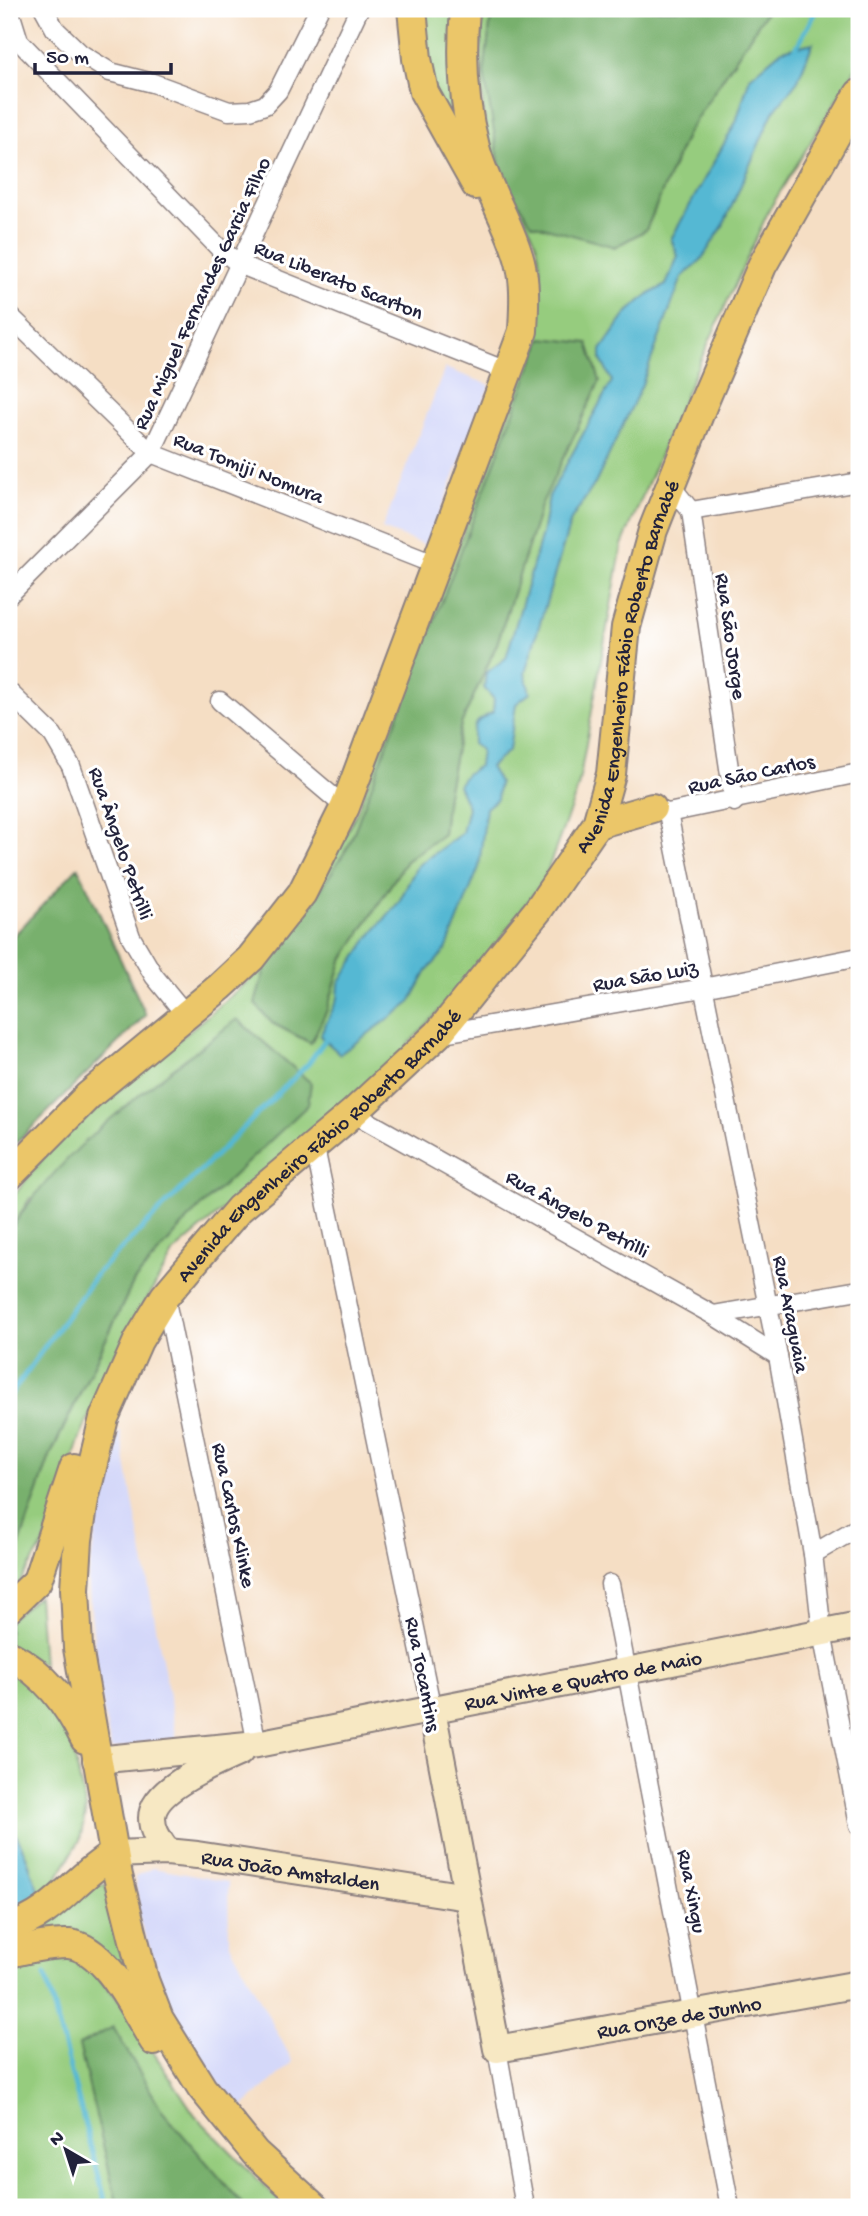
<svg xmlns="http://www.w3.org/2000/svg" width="868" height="2216" viewBox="0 0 868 2216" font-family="'Gochi Hand',sans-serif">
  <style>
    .built { fill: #d4d8f9 }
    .green { fill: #96cc7e; stroke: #5c775c; stroke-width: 2; fill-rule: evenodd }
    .forest { fill: #78b06d; stroke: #4d6954; stroke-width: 2 }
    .water { fill: #54b8d3; stroke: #3b6d87; stroke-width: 2 }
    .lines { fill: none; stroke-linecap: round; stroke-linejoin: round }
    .stream { stroke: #54b8d3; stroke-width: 5 }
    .street-casing { stroke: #8c8080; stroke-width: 21 }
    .secondary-casing { stroke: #8c8080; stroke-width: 30 }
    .primary-casing { stroke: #8c8080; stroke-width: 32 }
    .street { stroke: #fff; stroke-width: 18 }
    .secondary { stroke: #f7e8c3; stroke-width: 26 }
    .primary { stroke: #ebc669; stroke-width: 28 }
    .labels { text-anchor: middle; stroke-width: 6; stroke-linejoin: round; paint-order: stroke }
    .street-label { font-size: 21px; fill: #22223b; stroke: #fff }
  </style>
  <rect width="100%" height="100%" fill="#fff"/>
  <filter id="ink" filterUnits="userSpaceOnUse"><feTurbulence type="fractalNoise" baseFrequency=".0143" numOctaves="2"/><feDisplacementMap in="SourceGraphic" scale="14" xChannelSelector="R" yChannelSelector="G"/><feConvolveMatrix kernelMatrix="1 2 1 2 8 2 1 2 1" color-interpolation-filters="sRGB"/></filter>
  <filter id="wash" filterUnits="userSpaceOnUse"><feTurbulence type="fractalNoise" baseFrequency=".00686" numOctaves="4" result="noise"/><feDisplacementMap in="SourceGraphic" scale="28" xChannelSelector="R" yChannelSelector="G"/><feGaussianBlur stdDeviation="1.57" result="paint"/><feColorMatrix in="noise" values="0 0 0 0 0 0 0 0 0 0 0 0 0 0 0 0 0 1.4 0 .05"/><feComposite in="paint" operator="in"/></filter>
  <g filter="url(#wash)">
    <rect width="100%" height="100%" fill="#f5dec4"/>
    <g class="built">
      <path d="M445 368 490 385 427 546 382 529Z"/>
      <path d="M120 1430 177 1740 111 1750 98 1681 88 1580 107 1460Z"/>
      <path d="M153 1868 228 1882 229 1942 293 2062 239 2110 195 2052 161 1979 140 1922 135 1877Z"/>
    </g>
    <g class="green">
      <path d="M420 9H455L461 146 435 99Z"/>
      <path d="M483 9H492L484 74 576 234 615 247 646 230 687 133 768 9H859V63L769 210 688 388 622 545 578 788 544 880 475 972 379 1076 174 1252 111 1363 80 1438 44 1544 9 1599V1561L13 1563 50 1456 134 1281 192 1215 30 1198 9 1232V1202L51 1148 253 977 312 900 356 814 526 368C536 333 548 272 534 237 523 210 501 190 493 162 479 111 480 61 483 9ZM542 503 497 644 461 724 447 794 443 834 406 861 342 961 327 1010 310 1043 272 1023 265 969 284 947 349 845 429 640Z"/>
      <path d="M38 1596 43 1664 9 1647V1620Z"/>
      <path d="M9 1668 40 1685 67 1723 86 1809 80 1840 54 1883 24 1908 9 1912Z"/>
      <path d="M87 1883 106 1885 127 1977 93 1943 9 1938Z"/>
      <path d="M55 1954 86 1963 118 1999 195 2115 285 2207H9V1962Z"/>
    </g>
    <g class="forest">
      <path d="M492 9H768L687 133 646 230 615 247 532 224 502 178 484 74Z"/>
      <path d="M542 338 588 343 600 381 542 503 497 644 461 724 447 794 443 834 406 861 342 961 327 1010 311 1043 272 1023 255 1004 265 968 284 947 349 845Z"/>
      <path d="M78 867 146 1015 9 1150V941Z"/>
      <path d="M237 1019 311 1083 308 1105 192 1215 134 1281 50 1456 13 1564 9 1561V1232C65 1143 156 1083 237 1019Z"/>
      <path d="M113 2027 163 2112 245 2207H118L79 2045Z"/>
    </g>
    <g class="water">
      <path d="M813 43 798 80 773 112 723 226 701 260 682 277 641 387 596 482 571 520 525 673 530 693 516 704 509 750 490 767 499 782 497 799 486 808 479 867 446 950 427 971 409 1004 340 1054 320 1036 338 998 339 983 370 936 399 902 417 866 462 833 468 807 458 785 466 774 479 766 481 750 473 744C472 725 475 721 493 712L494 699 484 688 486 673 506 658 542 534 549 496 612 381 601 360V350L627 313 647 295 666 285 678 256 671 239 736 122 750 77 782 50Z"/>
      <path d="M9 1820 25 1853 39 1892 24 1908 17 1910 9 1881Z"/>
    </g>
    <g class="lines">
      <g class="stream">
        <path d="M794 52 817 9"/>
        <path d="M9 1397 97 1273 308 1064 327 1037"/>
        <path d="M45 1975 107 2207"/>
      </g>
    </g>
  </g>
  <g filter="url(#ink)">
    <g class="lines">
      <defs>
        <g id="street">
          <path d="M9 9 19 41 221 250 241 265 509 372"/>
          <path d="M44 9 55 29 81 54 110 72 153 83 229 111 250 110 265 105 278 91 319 9"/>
          <path d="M9 315 151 453 436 565"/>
          <path d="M670 485 691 511 734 802"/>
          <path d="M691 511 859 482"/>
          <path d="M9 595 151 453 359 9"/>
          <path d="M9 692 53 735 71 766 131 937 154 976 186 1015"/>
          <path d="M220 701 345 807"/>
          <path d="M659 810 668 813 859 773"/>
          <path d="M668 813 778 1356 813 1554 822 1633 859 1825"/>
          <path d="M438 1034 703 988 859 957"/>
          <path d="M353 1113 713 1315 778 1356"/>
          <path d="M314 1143 432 1710"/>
          <path d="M165 1296 257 1744"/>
          <path d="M713 1315 859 1290"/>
          <path d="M813 1554 859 1527"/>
          <path d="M610 1584 730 2207"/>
          <path d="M497 2049 525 2207"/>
        </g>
        <g id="secondary">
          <path id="s1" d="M432 1710 497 2049 859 1984"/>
          <path id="s2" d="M96 1760 257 1744 859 1625"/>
          <path d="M167 1852C160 1841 152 1832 152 1818 152 1788 216 1763 240 1752"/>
          <path id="s3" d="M114 1854 167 1852 197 1855 467 1897"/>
        </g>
        <g id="primary">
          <path d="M412 9 417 59 424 92 476 185"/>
          <path d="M597 824 652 808"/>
          <path d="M9 1176 88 1096 220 987 251 958 302 893 345 807 523 331C524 308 526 285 520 262 510 223 485 187 475 147 463 102 461 55 465 9"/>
          <path d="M9 1608 37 1581 74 1468"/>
          <path d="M9 1655C46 1674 67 1703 85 1739"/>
          <path d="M9 1928C57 1913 72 1879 114 1854"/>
          <path d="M9 1953C28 1949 49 1943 69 1944 107 1948 135 2012 154 2041"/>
          <path id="s4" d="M314 2207 255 2153 202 2088 159 2019 144 1980 118 1876 78 1648 75 1589 78 1540 84 1500 104 1418 138 1341 165 1296 239 1209 353 1113 438 1034 538 910 597 824 611 774 626 627 653 530 703 404 762 266 859 94"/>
        </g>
      </defs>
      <use href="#street" class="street-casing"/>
      <use href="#secondary" class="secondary-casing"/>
      <use href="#primary" class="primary-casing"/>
      <use href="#street" class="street"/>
      <use href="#secondary" class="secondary"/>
      <use href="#primary" class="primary"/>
    </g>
  </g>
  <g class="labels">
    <g class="street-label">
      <text transform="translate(339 279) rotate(22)" y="7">Rua Liberato Scarton</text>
      <text transform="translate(201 293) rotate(-65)" y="7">Rua Miguel Fernandes Garcia Filho</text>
      <text transform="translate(249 467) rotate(22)" y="7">Rua Tomiji Nomura</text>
      <text transform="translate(732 636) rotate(82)" y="7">Rua São Jorge</text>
      <text dy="7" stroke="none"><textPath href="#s4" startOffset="1799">Avenida Engenheiro Fábio Roberto Barnabé</textPath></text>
      <text transform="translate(751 773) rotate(-12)" y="7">Rua São Carlos</text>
      <text transform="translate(122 843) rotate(71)" y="7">Rua Ângelo Petrilli</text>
      <text transform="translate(645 975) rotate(-10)" y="7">Rua São Luiz</text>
      <text dy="7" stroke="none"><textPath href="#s4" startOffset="1211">Avenida Engenheiro Fábio Roberto Barnabé</textPath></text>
      <text transform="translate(578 1213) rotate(29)" y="7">Rua Ângelo Petrilli</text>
      <text transform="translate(792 1314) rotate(79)" y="7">Rua Araguaia</text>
      <text transform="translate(235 1515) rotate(78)" y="7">Rua Carlos Klinke</text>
      <text transform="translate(424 1674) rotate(79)" y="7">Rua Tocantins</text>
      <text dy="7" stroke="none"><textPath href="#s2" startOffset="494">Rua Vinte e Quatro de Maio</textPath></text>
      <text dy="7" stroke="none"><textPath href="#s3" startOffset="178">Rua João Amstalden</textPath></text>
      <text transform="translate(693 1891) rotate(79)" y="7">Rua Xingu</text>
      <text dy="7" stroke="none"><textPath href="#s1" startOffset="530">Rua Onze de Junho</textPath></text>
    </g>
  </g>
  <rect width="868" height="2216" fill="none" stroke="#fff" stroke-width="35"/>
  <g transform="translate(66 2150) rotate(321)" stroke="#ffffff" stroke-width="5" paint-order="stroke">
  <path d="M0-5L12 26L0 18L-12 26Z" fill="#22223b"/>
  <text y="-10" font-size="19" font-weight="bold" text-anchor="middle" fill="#22223b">N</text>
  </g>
  <path d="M35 63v10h136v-10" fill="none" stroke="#22223b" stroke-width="3.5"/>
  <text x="46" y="63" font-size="21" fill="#22223b" stroke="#ffffff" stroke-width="5" paint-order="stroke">50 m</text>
</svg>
